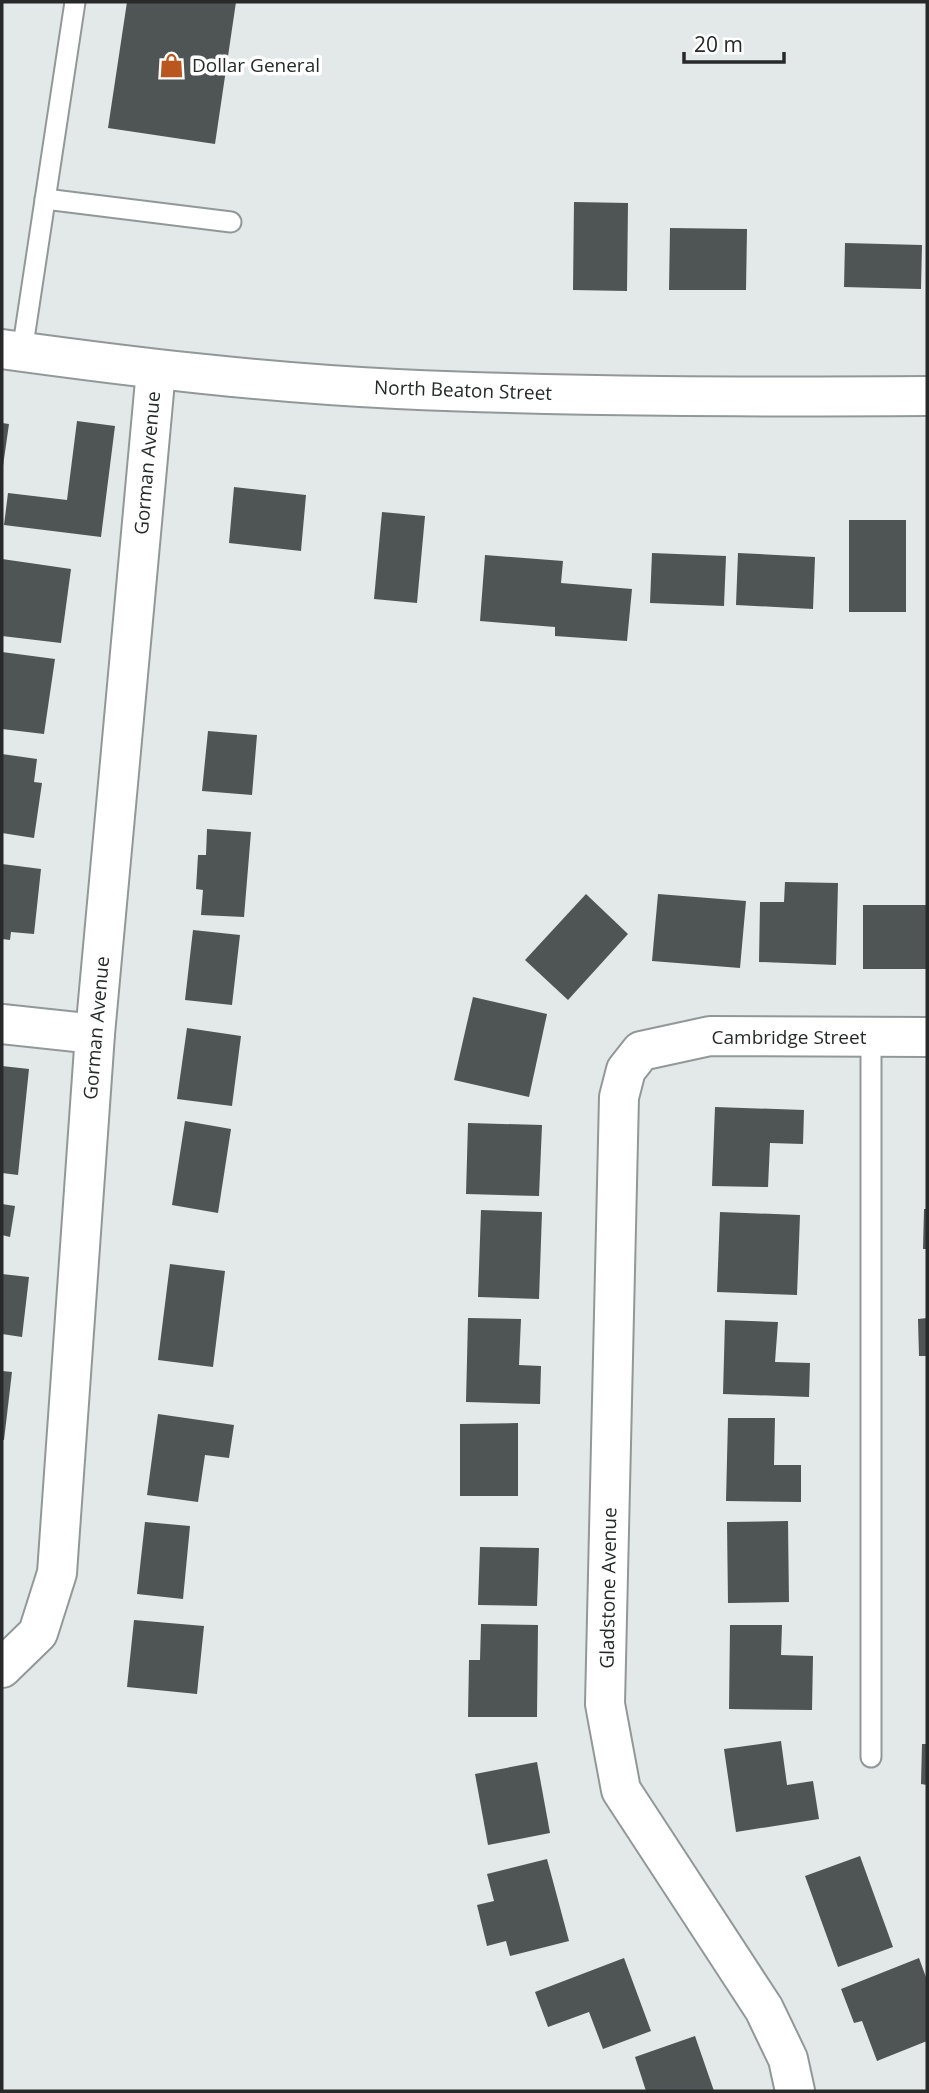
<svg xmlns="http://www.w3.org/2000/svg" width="929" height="2093" viewBox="0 0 929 2093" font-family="'Open Sans',sans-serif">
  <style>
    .building { fill: #4f5554 }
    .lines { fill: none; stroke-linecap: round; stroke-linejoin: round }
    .lane-casing { stroke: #929898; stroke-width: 23 }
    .street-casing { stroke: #929898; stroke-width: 42 }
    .secondary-casing { stroke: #929898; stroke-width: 42 }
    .lane { stroke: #fff; stroke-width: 19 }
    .street { stroke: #fff; stroke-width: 38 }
    .secondary { stroke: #fff; stroke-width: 38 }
    .labels { text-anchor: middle; stroke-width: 7; stroke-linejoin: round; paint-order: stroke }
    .poi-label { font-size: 19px; fill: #282a2a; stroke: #fff; text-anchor: start }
    .street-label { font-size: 19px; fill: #282a2a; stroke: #fff }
  </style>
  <rect width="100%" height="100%" fill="#e2e9e8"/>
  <g class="building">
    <path d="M127 2H236L215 144 108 128Z"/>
    <path d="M574 202 628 203 627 291 573 290Z"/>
    <path d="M670 228 747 229 746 290H669Z"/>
    <path d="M845 243 922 245 921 289 844 287Z"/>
    <path d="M77 421 115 426 101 537 4 525 8 493 67 500Z"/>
    <path d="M2 423 9 424 3 466 2 465Z"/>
    <path d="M234 487 306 495 301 551 229 543Z"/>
    <path d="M382 512 425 516 417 603 374 599Z"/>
    <rect x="849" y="520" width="57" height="92"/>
    <path d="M652 553 726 556 724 606 650 603Z"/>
    <path d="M738 553 815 557 813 609 736 605Z"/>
    <path d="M485 555 563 561 561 583 632 589 627 641 555 636V627L480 621Z"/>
    <path d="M2 559 71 569 61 643 2 636Z"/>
    <path d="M2 652 55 659 44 734 2 729Z"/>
    <path d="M208 731 257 735 252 795 202 791Z"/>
    <path d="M2 754 37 759 34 782 42 783 34 838 2 833Z"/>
    <path d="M207 829 251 832 244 917 201 915 203 890 196 889 198 855H206Z"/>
    <path d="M2 864 41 869 34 934 11 932 10 940 2 939Z"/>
    <path d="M785 882 838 883 836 965 759 962 760 902H784Z"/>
    <path d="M586 894 628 934 568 1000 525 960Z"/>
    <path d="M658 894 746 901 740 968 652 961Z"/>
    <rect x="863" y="905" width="64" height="64"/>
    <path d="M193 930 240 935 232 1005 185 1000Z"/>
    <path d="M473 997 547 1014 529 1097 454 1080Z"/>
    <path d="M187 1028 241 1036 232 1106 177 1099Z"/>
    <path d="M2 1066 29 1069 18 1175 2 1173Z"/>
    <path d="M715 1107 804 1110 803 1144 770 1143 768 1187 712 1186Z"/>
    <path d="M185 1121 231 1129 218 1213 172 1205Z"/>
    <path d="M468 1123 542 1125 539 1196 466 1194Z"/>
    <path d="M2 1204 15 1206 10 1237 2 1235Z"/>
    <path d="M924 1209H927V1249H923Z"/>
    <path d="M481 1210 542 1212 539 1299 478 1297Z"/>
    <path d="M720 1212 800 1215 797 1295 717 1292Z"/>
    <path d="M170 1264 225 1271 213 1367 158 1360Z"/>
    <path d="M2 1274 29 1277 22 1337 2 1334Z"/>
    <path d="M468 1318 521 1319 519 1365 541 1366 540 1404 466 1402Z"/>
    <path d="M927 1318V1356H919L918 1319Z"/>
    <path d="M725 1320 778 1322 775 1362 810 1363 809 1397 723 1394Z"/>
    <path d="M2 1371 12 1372 4 1440H2Z"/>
    <path d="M158 1414 234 1425 229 1458 205 1455 198 1502 147 1495Z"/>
    <path d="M728 1418H775L774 1465H801V1502L726 1501Z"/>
    <path d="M518 1423V1496H460V1424Z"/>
    <path d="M788 1521 789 1602 728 1603 727 1522Z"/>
    <path d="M145 1522 190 1526 183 1599 137 1594Z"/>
    <path d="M480 1547 539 1548 537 1606 478 1605Z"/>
    <path d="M134 1620 204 1626 197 1694 127 1687Z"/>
    <path d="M481 1624 538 1625 537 1717H468L469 1660H480Z"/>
    <path d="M730 1625H782L781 1655 813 1656 812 1710 729 1709Z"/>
    <path d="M781 1741 787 1785 813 1781 819 1819 736 1832 724 1749Z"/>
    <path d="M922 1744H927V1785L921 1784Z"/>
    <path d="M537 1762 550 1833 488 1845 475 1774Z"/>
    <path d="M860 1856 893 1947 838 1967 805 1876Z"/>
    <path d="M547 1859 569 1941 510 1956 506 1941 487 1946 477 1905 494 1901 487 1874Z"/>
    <path d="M624 1958 651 2031 603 2049 589 2012 548 2027 535 1992Z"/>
    <path d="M919 1958 927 1980V2041L877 2061 862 2021 854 2023 841 1989Z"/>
    <path d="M695 2036 714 2091H646L635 2057Z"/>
  </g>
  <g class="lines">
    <defs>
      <g id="lane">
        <path d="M45 199 231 222"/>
        <path d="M22 352 75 2"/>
        <path d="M871 1757V1037"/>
      </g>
      <g id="street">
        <path d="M2 1024 95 1034"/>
        <path d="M2 1668 38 1633 57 1573 95 1034 156 370"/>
        <path d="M795 2091 788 2059 764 2009 621 1790 605 1704 619 1097 626 1070 641 1051 710 1036 927 1037"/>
      </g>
      <path id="secondary" d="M2 349C133 367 265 383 397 389 574 397 751 397 927 396"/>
    </defs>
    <use href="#lane" class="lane-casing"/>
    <use href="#street" class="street-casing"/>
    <use href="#secondary" class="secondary-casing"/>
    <use href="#lane" class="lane"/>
    <use href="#street" class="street"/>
    <use href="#secondary" class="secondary"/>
  </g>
  <defs>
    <symbol id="shop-bare" viewBox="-9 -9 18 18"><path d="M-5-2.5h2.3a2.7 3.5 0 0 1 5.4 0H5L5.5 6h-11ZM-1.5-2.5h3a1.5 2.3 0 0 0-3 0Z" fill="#ba571f" stroke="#fff" stroke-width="2.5" paint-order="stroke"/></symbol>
  </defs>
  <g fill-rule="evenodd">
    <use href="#shop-bare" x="154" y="48" width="35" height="35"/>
  </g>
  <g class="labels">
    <g class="poi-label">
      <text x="192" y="72">Dollar General</text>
    </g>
    <g class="street-label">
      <text transform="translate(463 390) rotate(2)" y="7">North Beaton Street</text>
      <text transform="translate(147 463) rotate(-85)" y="7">Gorman Avenue</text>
      <text transform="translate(96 1028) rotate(-85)" y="7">Gorman Avenue</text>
      <text x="789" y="1044">Cambridge Street</text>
      <text transform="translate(608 1588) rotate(-89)" y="7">Gladstone Avenue</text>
    </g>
  </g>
  <rect width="929" height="2093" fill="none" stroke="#282a2a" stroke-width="7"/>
  <path d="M684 52v10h100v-10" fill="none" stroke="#282a2a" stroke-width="3.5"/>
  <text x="694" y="52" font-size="21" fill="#282a2a" stroke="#ffffff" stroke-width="5" paint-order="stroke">20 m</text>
</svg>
